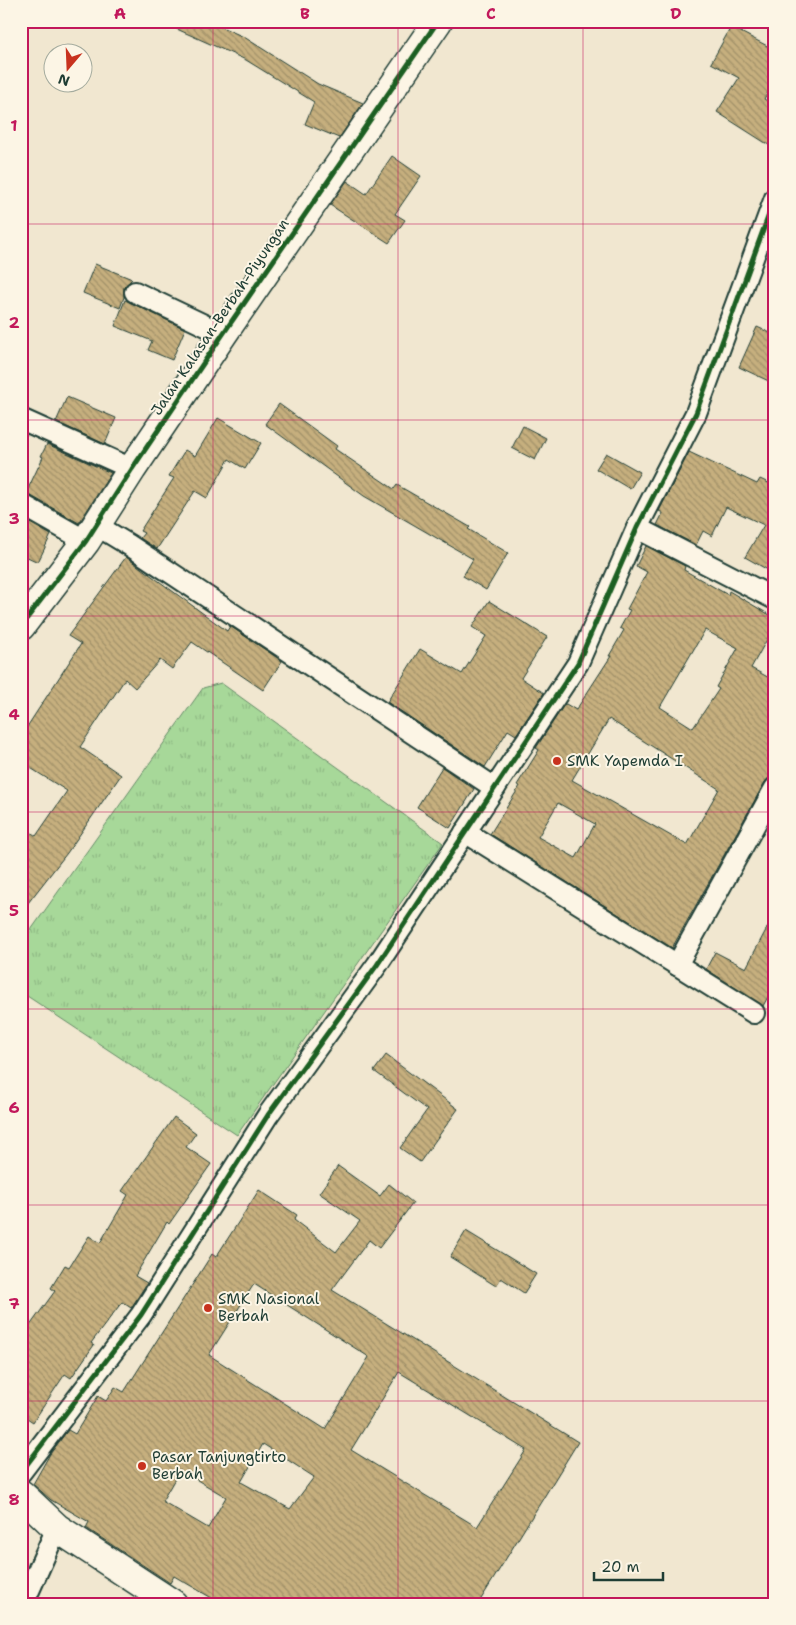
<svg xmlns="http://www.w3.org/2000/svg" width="796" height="1625" viewBox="0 0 796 1625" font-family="'Shantell Sans',sans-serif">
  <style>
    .grass { fill: url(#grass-tufts); stroke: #638a66 }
    .building { fill: url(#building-back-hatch); stroke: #1f3d34; fill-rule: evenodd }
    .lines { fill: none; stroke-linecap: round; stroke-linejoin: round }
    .street-casing { stroke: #1f3d34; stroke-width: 24 }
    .secondary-casing { stroke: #1f3d34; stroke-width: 31 }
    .street { stroke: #fcf5e5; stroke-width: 20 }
    .secondary { stroke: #fcf5e5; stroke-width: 28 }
    .cycleway-casing { stroke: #fcf5e5; stroke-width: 8 }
    .cycleway { stroke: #1b5e20; stroke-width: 5 }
    .grid { fill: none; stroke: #c2185b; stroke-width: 1; stroke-opacity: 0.55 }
    .poi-dot { fill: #c8321e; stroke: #fcf5e5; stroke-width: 2 }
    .labels { text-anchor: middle; stroke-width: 4; stroke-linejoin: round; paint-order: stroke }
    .street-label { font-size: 15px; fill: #1f3d34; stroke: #fcf5e5 }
    .poi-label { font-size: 15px; fill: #1f3d34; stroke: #fcf5e5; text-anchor: start }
    .neatline { fill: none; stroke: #c2185b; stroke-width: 2 }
    .grid-label { font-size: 16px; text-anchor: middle; font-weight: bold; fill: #c2185b }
  </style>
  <defs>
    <pattern id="grass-tufts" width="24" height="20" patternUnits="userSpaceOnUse" patternTransform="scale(1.25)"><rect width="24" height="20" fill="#a7d899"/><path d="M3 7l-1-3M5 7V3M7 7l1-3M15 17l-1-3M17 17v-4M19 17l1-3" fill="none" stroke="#8fba84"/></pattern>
    <pattern id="building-back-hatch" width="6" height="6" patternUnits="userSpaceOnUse" patternTransform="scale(1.25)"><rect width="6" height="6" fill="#c6af7e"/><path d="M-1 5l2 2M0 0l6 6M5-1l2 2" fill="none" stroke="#a09068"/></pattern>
  </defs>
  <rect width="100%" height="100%" fill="#f1e7d0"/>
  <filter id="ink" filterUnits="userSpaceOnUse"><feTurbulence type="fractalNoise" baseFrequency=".02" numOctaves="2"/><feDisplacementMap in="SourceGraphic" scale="10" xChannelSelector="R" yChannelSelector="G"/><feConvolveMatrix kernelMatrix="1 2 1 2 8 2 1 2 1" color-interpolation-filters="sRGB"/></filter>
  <g filter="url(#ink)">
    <path class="grass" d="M221 683 443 843 237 1135 21 992V944L203 688Z"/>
    <g class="building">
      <path d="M159 21H208L244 37 318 84 363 103 339 138 305 124 314 102 246 60Z"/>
      <path d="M731 27 775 50V80L764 99 775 106V149L717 112 739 78 711 63Z"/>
      <path d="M392 156 421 176 395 214 405 220 389 243 330 205 347 181 366 194Z"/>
      <path d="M95 264 132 279 124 287V297L120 308 83 293Z"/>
      <path d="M125 300 185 329 172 360 148 350 152 341 115 326Z"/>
      <path d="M757 327 775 335V384L739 367Z"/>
      <path d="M67 397 116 418 105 444 56 422Z"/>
      <path d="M279 404 337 446 335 449 394 489 397 485 470 527 468 529 508 553 486 590 463 576 473 559 364 496 265 424Z"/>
      <path d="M218 418 261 443 245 469 229 459 207 498 195 491 157 549 140 538 144 533 140 531 174 478 169 476 185 450 195 456Z"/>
      <path d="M523 426 546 438 535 460 512 448Z"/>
      <path d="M47 444 111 473 79 523 26 493 43 457 41 456Z"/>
      <path d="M689 452 757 484 760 479 775 486V574L745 557 764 525 726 507 712 536 703 531 696 545 657 525 663 513 659 511Z"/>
      <path d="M606 453 640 472 630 489 596 469Z"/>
      <path d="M21 518 51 535 38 562 21 554Z"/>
      <path d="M646 546 685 566 684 570 728 595 729 591 775 618V625L751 668 775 681V770L771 777 765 782 672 948 490 834 520 786 517 785 539 750 536 748 564 705 566 704 576 710 611 656H609L624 630 620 628 630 610 627 609 647 572 636 566ZM705 630 738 648 716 687 719 689 693 728 660 707ZM609 719 719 789 687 845 572 780ZM558 803 595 824 576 858 538 837Z"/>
      <path d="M126 557 227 631 230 626 282 661 263 690 192 642 172 669 160 660 135 688 125 679 80 747 121 775 67 853 21 912V825L36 836 67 791 21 762V736L81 644 68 636Z"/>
      <path d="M489 601 547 637 521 678 544 693 516 735 508 730 485 767 387 702 420 649 462 674 486 636 472 627Z"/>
      <path d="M442 767 474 789 450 828 417 807Z"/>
      <path d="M775 913V984L763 1006 706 969 715 952 746 968Z"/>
      <path d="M386 1055 458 1109 420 1162 400 1148 427 1110 374 1071Z"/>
      <path d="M174 1117 196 1133 186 1147 211 1164 169 1224 167 1222 135 1276 147 1283 131 1308 122 1302 91 1343 94 1345 71 1378 65 1374 33 1422 21 1414V1338L55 1291 51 1288 65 1265 69 1267 89 1236 100 1243 128 1195 122 1191Z"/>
      <path d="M338 1166 380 1196 389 1184 413 1203 379 1248 369 1240 332 1290 578 1442 478 1604H222L174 1576 170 1583 164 1579 86 1528 89 1522 51 1500 33 1484 50 1454 68 1430 75 1434 98 1396 106 1401 115 1387 124 1392 212 1254 216 1257 259 1190 297 1215 294 1220 336 1252 360 1221 319 1193ZM254 1284 369 1357 325 1429 209 1355ZM399 1372 526 1450 477 1527 351 1450ZM263 1444 314 1477 290 1509 241 1482ZM180 1470 226 1497 208 1528 162 1501Z"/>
      <path d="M466 1231 536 1274 524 1293 501 1278 496 1286 450 1257Z"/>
    </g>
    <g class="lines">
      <defs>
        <g id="street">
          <path d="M135 292 223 334"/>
          <path d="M21 419 132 469"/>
          <path d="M21 504 86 541"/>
          <path d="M96 525 129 545 495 788"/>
          <path d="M637 528 775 599"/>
          <path d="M465 832 754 1013"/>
          <path d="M677 965 775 788"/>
          <path d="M21 1472 141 1315 268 1115 377 965 578 663 637 528 696 413 775 198"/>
          <path d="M23 1604 57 1528"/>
        </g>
        <g id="secondary">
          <path d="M21 626 86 541 132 469 223 334 438 21"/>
          <path d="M21 1494 57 1528 173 1604"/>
        </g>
      </defs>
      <use href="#street" class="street-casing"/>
      <use href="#secondary" class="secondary-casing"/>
      <use href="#street" class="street"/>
      <use href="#secondary" class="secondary"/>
      <defs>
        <g id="cycleway">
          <path d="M21 626 86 541 132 469 223 334 438 21"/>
          <path d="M21 1472 141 1315 268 1115 377 965 578 663 637 528 696 413 775 198"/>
        </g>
      </defs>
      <use href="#cycleway" class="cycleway-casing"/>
      <use href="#cycleway" class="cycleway"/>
    </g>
  </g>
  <path class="grid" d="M213 21V1604M398 21V1604M583 21V1604M21 224H775M21 420H775M21 616H775M21 812H775M21 1009H775M21 1205H775M21 1401H775"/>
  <g class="poi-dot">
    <circle cx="557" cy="761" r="5"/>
    <circle cx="208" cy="1308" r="5"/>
    <circle cx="142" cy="1466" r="5"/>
  </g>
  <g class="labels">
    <g class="street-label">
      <text transform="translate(220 317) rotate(-56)" y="5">Jalan Kalasan-Berbah-Piyungan</text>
    </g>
    <g class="poi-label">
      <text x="567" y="766">SMK Yapemda I</text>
      <text x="218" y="1304">SMK Nasional<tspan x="218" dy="17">Berbah</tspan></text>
      <text x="152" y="1462">Pasar Tanjungtirto<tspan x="152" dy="17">Berbah</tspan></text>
    </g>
  </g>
  <rect width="796" height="1625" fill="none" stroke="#fcf5e5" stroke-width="55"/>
  <g transform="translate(68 68) rotate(199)"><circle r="24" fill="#fcf5e5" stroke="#a4ab9e"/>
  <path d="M0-4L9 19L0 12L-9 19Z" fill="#c8321e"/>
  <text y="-8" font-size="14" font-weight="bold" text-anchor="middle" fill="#1f3d34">N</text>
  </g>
  <path d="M594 1572v8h69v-8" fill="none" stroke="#1f3d34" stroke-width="2.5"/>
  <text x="601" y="1572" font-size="15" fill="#1f3d34" stroke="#fcf5e5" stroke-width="4" paint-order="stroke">20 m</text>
  <rect x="28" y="28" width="740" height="1570" class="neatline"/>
  <g class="grid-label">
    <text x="120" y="19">A</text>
    <text x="305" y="19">B</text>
    <text x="491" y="19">C</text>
    <text x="676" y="19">D</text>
    <text x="14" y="131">1</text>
    <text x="14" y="328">2</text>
    <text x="14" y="524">3</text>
    <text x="14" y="720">4</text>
    <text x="14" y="916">5</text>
    <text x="14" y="1113">6</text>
    <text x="14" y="1309">7</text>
    <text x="14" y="1505">8</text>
  </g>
</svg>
